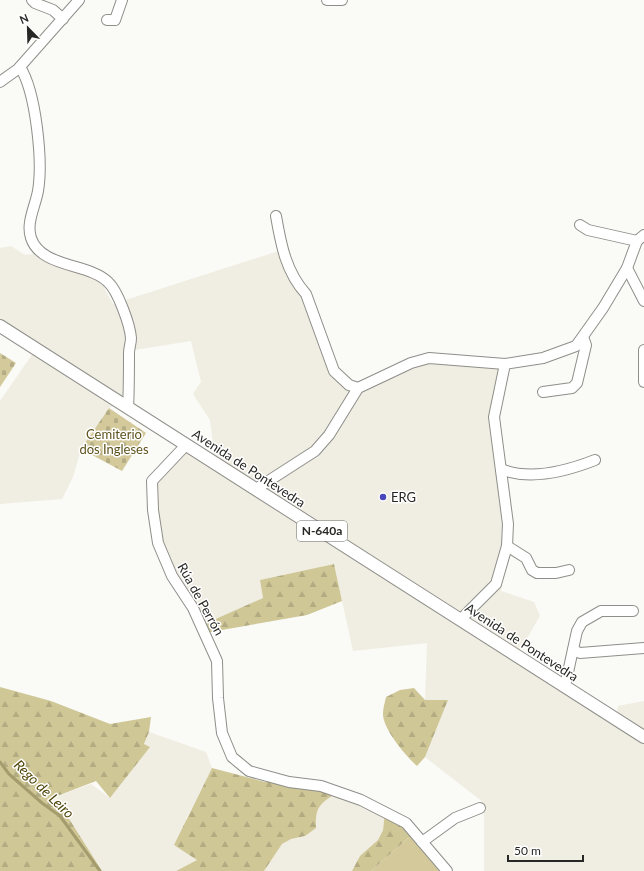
<svg xmlns="http://www.w3.org/2000/svg" width="644" height="871" viewBox="0 0 644 871" font-family="Lato,sans-serif">
  <style>
    .built { fill: #f0ede2 }
    .green { fill: #d3c99b }
    .forest { fill: url(#forest-firs) }
    .cemetery { fill: url(#cemetery-stones) }
    .lines { fill: none; stroke-linecap: round; stroke-linejoin: round }
    .stream { stroke: #a59c6e; stroke-width: 3 }
    .minor-casing { stroke: #8e8e8a; stroke-width: 12 }
    .major-casing { stroke: #8e8e8a; stroke-width: 14 }
    .minor { stroke: #fff; stroke-width: 10 }
    .major { stroke: #fff; stroke-width: 12 }
    .poi-dot { fill: #4946bc; stroke: #fff; stroke-width: 1.5 }
    .labels { text-anchor: middle; stroke-width: 3; stroke-linejoin: round; paint-order: stroke }
    .shield { fill: #fff; stroke: #686866; stroke-width: 1 }
    .shield-label { font-size: 12px; font-weight: bold; fill: #272725 }
    .park-label { font-size: 13px; fill: #5d521b; stroke: #fff }
    .street-label { font-size: 13px; fill: #272725; stroke: #fff }
    .poi-label { font-size: 13px; fill: #272725; stroke: #fff; text-anchor: start }
    .water-label { font-size: 14px; font-style: italic; fill: #4f4509; stroke: #fff }
  </style>
  <defs>
    <pattern id="forest-firs" width="22" height="20" patternUnits="userSpaceOnUse"><rect width="22" height="20" fill="#d0c797"/><path d="M5 1l3.5 6h-7zM16 11l3.5 6h-7z" fill="#b3ab82"/></pattern>
    <pattern id="cemetery-stones" width="16" height="16" patternUnits="userSpaceOnUse"><rect width="16" height="16" fill="#d3c99b"/><path d="M2 7V4a2 2 0 0 1 4 0v3zM10 15v-3a2 2 0 0 1 4 0v3z" fill="#b5ad85"/></pattern>
  </defs>
  <rect width="100%" height="100%" fill="#fafaf6"/>
  <g class="built">
    <path d="M11 246 25 255 41 253 104 280V288L113 304 282 250 334 371 358 388 429 358 505 364 494 417 508 524 501 591 534 602 540 616 517 655 616 718 618 706 644 701V871H484V803L425 757 448 700H425L427 643 353 651 334 564 260 580 263 598 202 625 158 543 152 481 186 445 209 459 214 451 210 420 193 394 201 382 191 341 128 351 125 398 109 408 81 449 73 477 62 499 0 504V401L36 349 0 325V248Z"/>
    <path d="M149 732 206 752 212 768 186 819 197 860 176 871H102L66 814 47 800 91 784 110 798 149 746 144 745Z"/>
    <path d="M338 792 385 812 383 830 378 840 352 871H264L282 844 291 839 305 836 320 804Z"/>
  </g>
  <path class="green" d="M414 833 444 871H371Z"/>
  <g class="forest">
    <path d="M334 564 342 601 307 615 205 633 202 625 263 598 260 580Z"/>
    <path d="M0 687 51 701 110 724 151 717 149 732 144 744 150 747 110 798 96 781 47 800 66 814 102 871H0Z"/>
    <path d="M414 688 425 700H448L425 757 417 766C406 756 382 728 383 713 383 708 385 702 386 697L400 690Z"/>
    <path d="M212 768 265 782H289L338 792C320 804 315 806 316 828L305 836 291 839 282 844 264 871H176L197 860 174 845Z"/>
    <path d="M385 812 414 833 371 871H352L360 856 378 840 383 830Z"/>
  </g>
  <g class="cemetery">
    <path d="M0 353 16 363 0 387Z"/>
    <path d="M109 408 146 433 122 471 81 449Z"/>
  </g>
  <g class="lines">
    <path class="stream" d="M0 762 9 774 42 803 60 816 100 871"/>
    <defs>
      <g id="minor">
        <path d="M32 0 35 3 53 10 63 19"/>
        <path d="M327 0H342"/>
        <path d="M107 20H115L122 0"/>
        <path d="M20 67C36 92 43 161 38 191 35 207 26 223 31 238 41 268 89 263 108 282 118 291 130 325 131 338 131 343 129 348 129 353 129 371 129 390 128 408"/>
        <path d="M0 82 18 69 79 0"/>
        <path d="M276 216C281 245 286 272 306 294L334 371 349 385 358 388"/>
        <path d="M580 225 588 230 637 241"/>
        <path d="M627 268 644 301"/>
        <path d="M644 350V382"/>
        <path d="M543 392 572 388 577 383 586 345 583 337"/>
        <path d="M186 445 152 481 153 510 158 543 172 576 193 608 217 661 218 698 222 733 232 757 249 771 289 782 321 786 361 800 406 823 447 871"/>
        <path d="M501 469C530 481 567 471 595 460"/>
        <path d="M256 489 315 451 329 435 358 388 411 363 429 358 505 364 543 358 576 346 603 308 627 268 637 241 644 235"/>
        <path d="M507 546 526 558 532 570 537 573H556L569 570"/>
        <path d="M460 620 496 584 507 546 508 524 494 417 505 364"/>
        <path d="M573 650 580 653 644 648"/>
        <path d="M565 686 577 631 582 622 601 611H633"/>
        <path d="M422 842 455 818 480 808"/>
      </g>
      <path id="major" d="M0 326 644 737"/>
    </defs>
    <use href="#minor" class="minor-casing"/>
    <use href="#major" class="major-casing"/>
    <use href="#minor" class="minor"/>
    <use href="#major" class="major"/>
  </g>
  <circle class="poi-dot" cx="383" cy="497" r="4"/>
  <g class="labels">
    <rect class="shield" x="297" y="521" width="50" height="20" rx="3"/>
    <g class="shield-label">
      <text x="322" y="535">N-640a</text>
    </g>
    <g class="park-label">
      <text x="114" y="439">Cemiterio<tspan x="114" dy="15">dos Ingleses</tspan></text>
    </g>
    <g class="street-label">
      <text transform="translate(249 468) rotate(33)" y="5">Avenida de Pontevedra</text>
      <text transform="translate(201 599) rotate(61)" y="5">Rúa de Perrón</text>
      <text transform="translate(522 642) rotate(33)" y="5">Avenida de Pontevedra</text>
    </g>
    <g class="poi-label">
      <text x="391" y="502">ERG</text>
    </g>
    <g class="water-label">
      <text transform="translate(44 789) rotate(44)" y="5">Rego de Leiro</text>
    </g>
  </g>
  <g transform="translate(28 28) rotate(337)" stroke="#ffffff" stroke-width="3" paint-order="stroke">
  <path d="M0-3L7 15L0 10L-7 15Z" fill="#272725"/>
  <text y="-6" font-size="11" font-weight="bold" text-anchor="middle" fill="#272725">N</text>
  </g>
  <path d="M508 855v6h75v-6" fill="none" stroke="#272725" stroke-width="2"/>
  <text x="514" y="855" font-size="12" fill="#272725" stroke="#ffffff" stroke-width="3" paint-order="stroke">50 m</text>
</svg>
